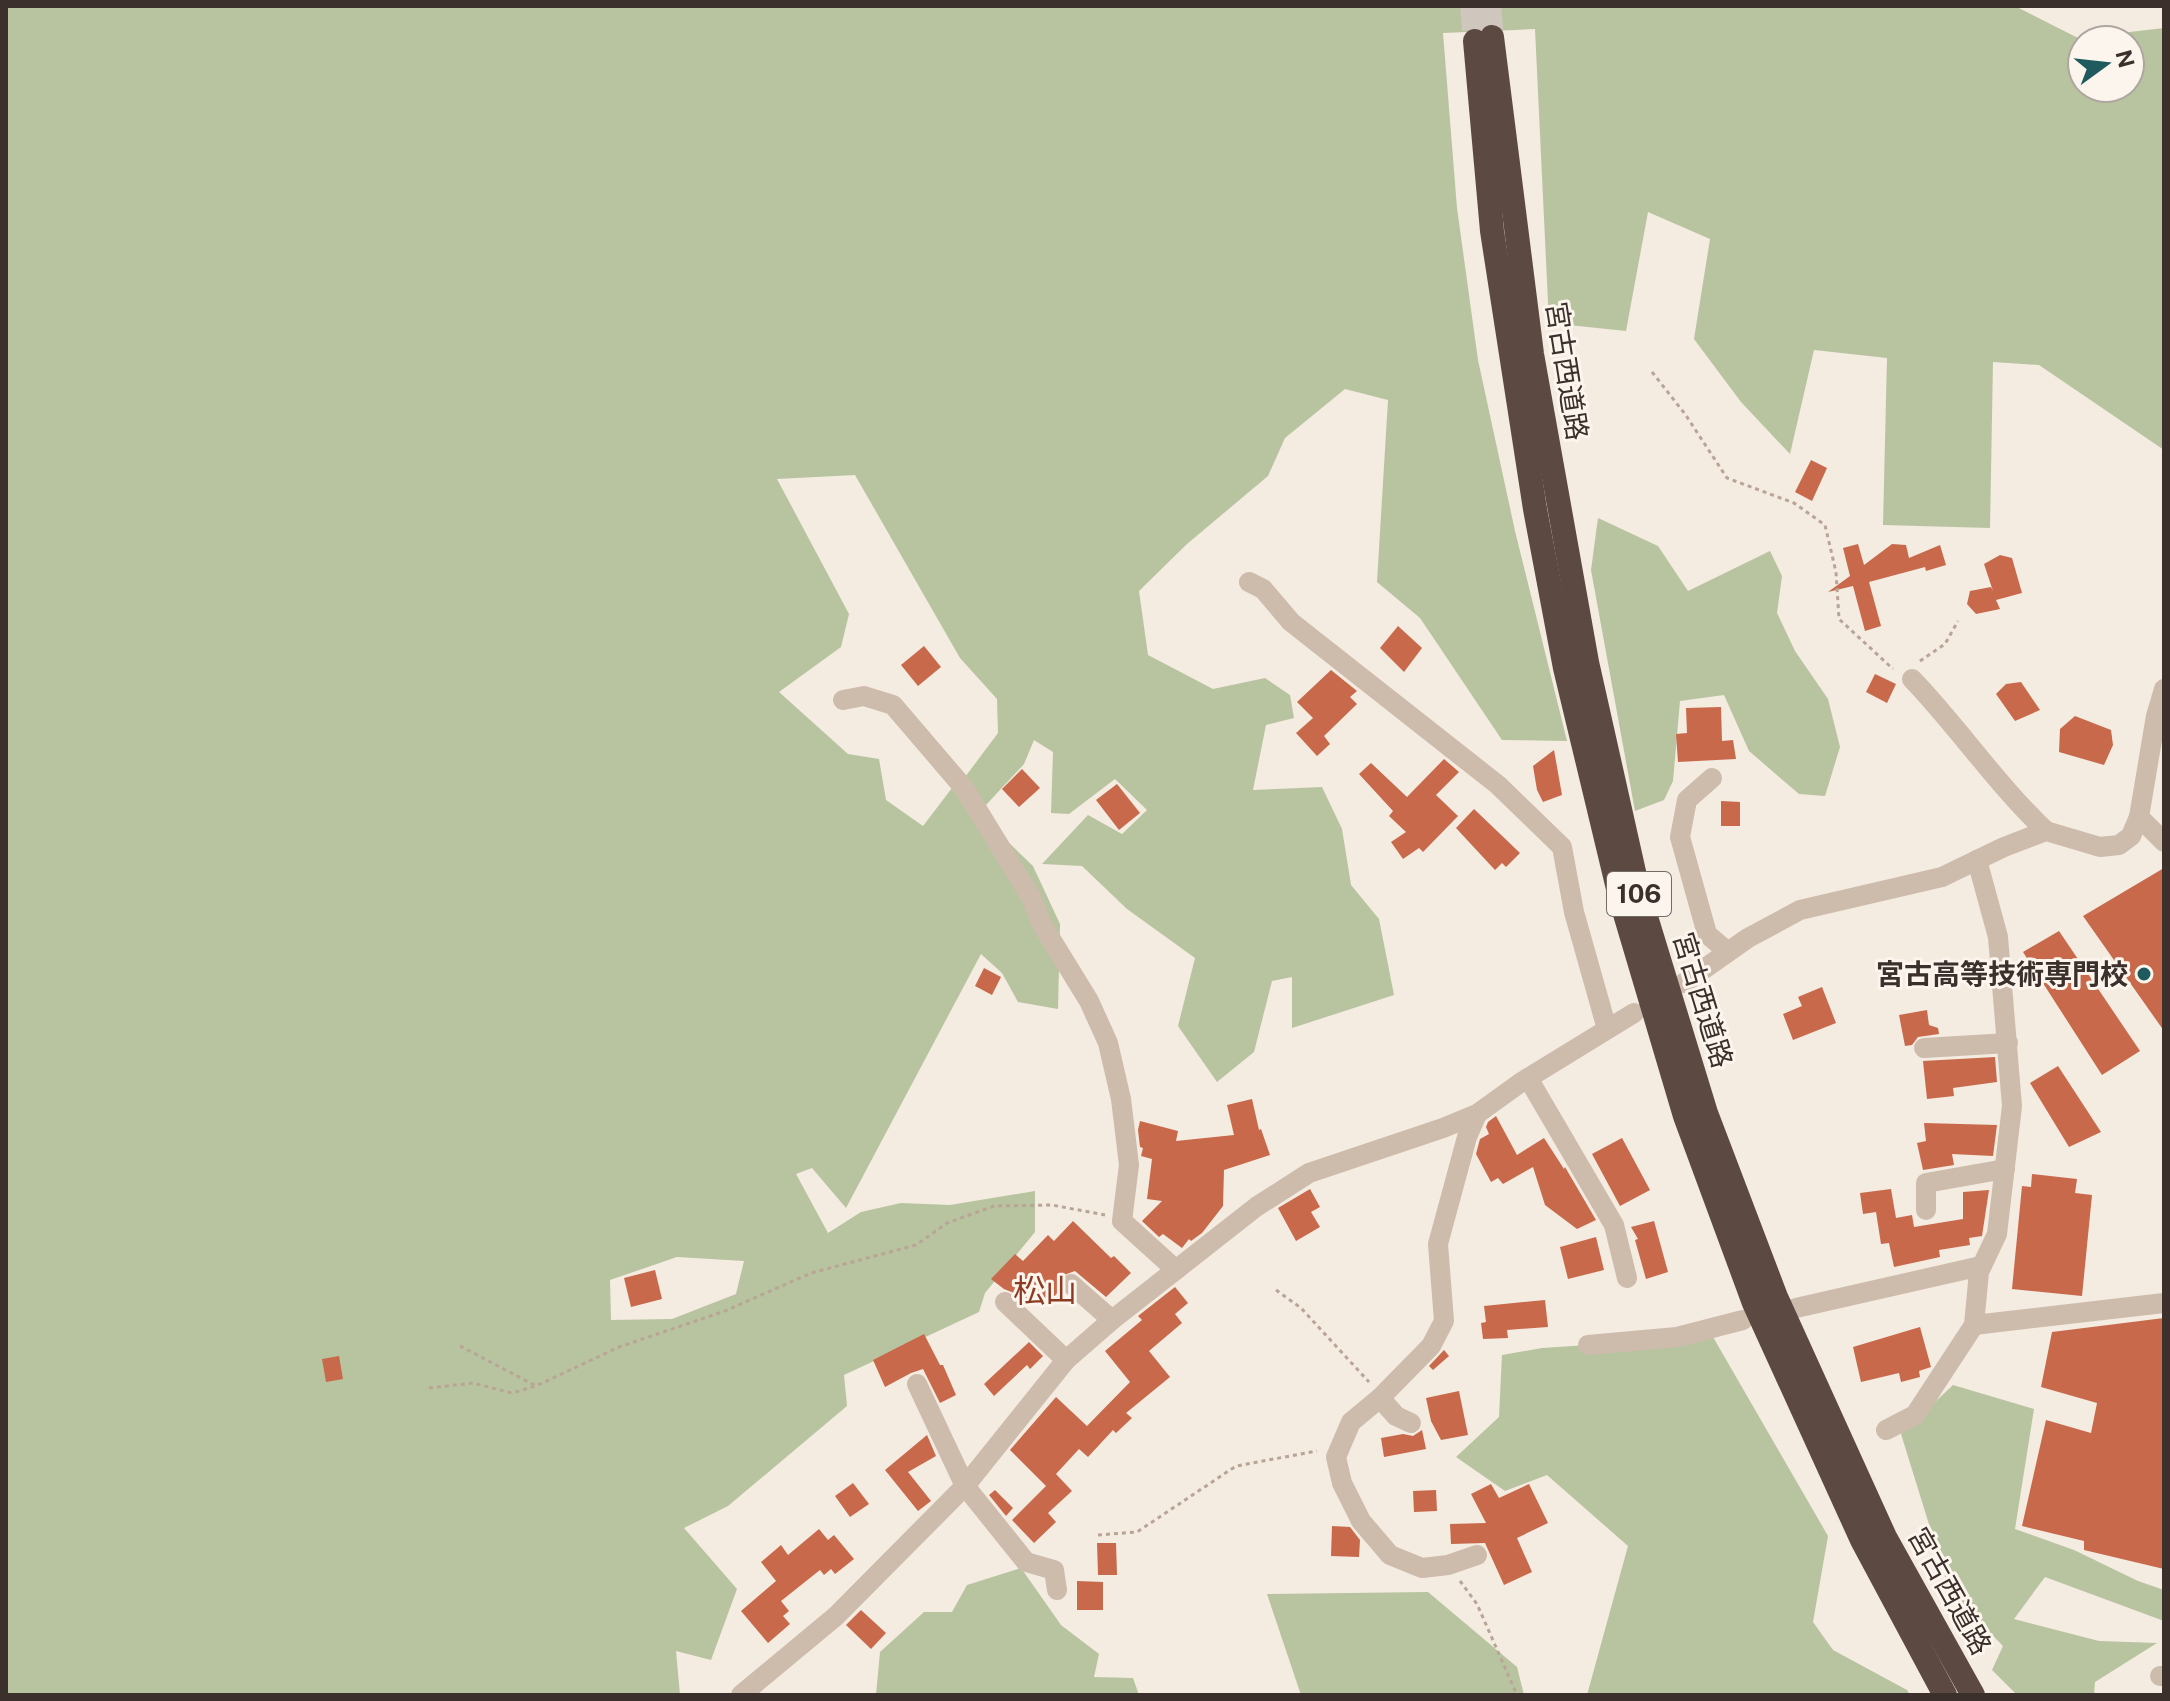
<svg xmlns="http://www.w3.org/2000/svg" width="2170" height="1701" viewBox="0 0 2170 1701" font-family="'Public Sans','Noto Sans JP',sans-serif">
  <style>
    .green { fill: #b8c4a0; fill-rule: evenodd }
    .building { fill: #c8694b }
    .lines { fill: none; stroke-linecap: round; stroke-linejoin: round }
    .highway-tunnel { stroke: #cfc6bd; stroke-width: 24; stroke-dasharray: 24 12; stroke-linecap: butt }
    .path { stroke: #b9a596; stroke-width: 3; stroke-dasharray: 4 4; stroke-linecap: butt }
    .minor { stroke: #cdbbac; stroke-width: 20 }
    .highway { stroke: #5c4a42; stroke-width: 24 }
    .poi-dot { fill: #1f5a5e; stroke: #fbf5ee; stroke-width: 3 }
    .labels { text-anchor: middle; stroke-width: 6; stroke-linejoin: round; paint-order: stroke }
    .shield { fill: #fbf5ee; stroke: #756b66; stroke-width: 2 }
    .shield-label { font-size: 26px; font-weight: bold; fill: #3b302b }
    .street-label { font-size: 28px; fill: #3b302b; stroke: #fbf5ee }
    .poi-label { font-size: 28px; font-weight: bold; fill: #3b302b; stroke: #fbf5ee; text-anchor: end }
    .quarter-label { font-size: 32px; fill: #8c3b22; stroke: #fbf5ee }
  </style>
  <rect width="100%" height="100%" fill="#f4ebe1"/>
  <g class="green">
    <path d="M6 6H2015L2078 38 2164 28V450L2039 365 1993 362 1990 528 1883 525 1887 358 1814 350 1790 454 1741 402 1694 339 1710 239 1648 212 1626 331 1549 323 1535 29 1443 33 1457 208 1478 360 1515 531 1567 741 1502 740 1420 618 1377 582 1388 400 1345 389 1285 438 1268 476 1187 544 1139 591 1148 655 1213 689 1265 678 1290 695 1294 718 1266 725 1253 790 1322 787 1342 829 1351 885 1379 919 1394 995 1292 1028V977L1272 981 1254 1052 1217 1082 1178 1026 1195 958 1127 909 1082 866 1042 864 1088 815 1122 834 1147 810 1115 779 1069 814 1051 813 1053 752 1034 740 1024 764 986 805 965 777 998 733 997 699 960 658 855 475 777 479 849 614 841 647 779 692 848 754 879 759 886 800 923 826 952 788 1033 866 1060 924 1058 1009 1018 1002 1002 973 981 954 846 1208 812 1168 796 1174 828 1233 861 1212 901 1203 950 1205 1035 1191V1232L985 1293 979 1312 844 1375 847 1406 728 1506 684 1528 737 1589 711 1660 676 1651 680 1695H6ZM2082 40H2130V88H2082ZM677 1257 744 1261 736 1294 672 1319 611 1320 610 1280Z"/>
    <path d="M1598 518 1658 546 1688 591 1770 551 1782 576 1777 613 1795 651 1828 699 1840 747 1825 796 1799 794 1749 751 1724 695 1680 701 1673 781 1664 800 1635 811 1591 570Z"/>
    <path d="M1713 1337 1828 1536 1813 1622 1833 1650 1907 1690 1910 1695H1587L1628 1546 1547 1475 1505 1491 1456 1457 1499 1417 1502 1355 1542 1348Z"/>
    <path d="M1953 1385 2034 1409 2015 1529 2074 1550 2138 1581 2164 1590V1621L2045 1577 2014 1619 2099 1641 2157 1643 2095 1682 2094 1695H2017L1992 1670 2003 1646 1950 1592 1901 1434Z"/>
    <path d="M1021 1568 1061 1625 1099 1654 1094 1677 1133 1678 1139 1695H876L880 1652 924 1612H952L967 1585Z"/>
    <path d="M1428 1592 1517 1667 1524 1695H1301L1267 1594Z"/>
  </g>
  <g class="building">
    <path d="M1811 460 1827 468 1812 501 1795 492Z"/>
    <path d="M1858 544 1864 565 1892 544 1906 545 1909 558 1940 545 1946 565 1926 571 1925 567 1869 582 1881 626 1865 631 1853 586 1828 592 1850 576 1843 548Z"/>
    <path d="M2000 555 2012 558 2022 593 1996 600 2000 609 1976 614 1967 604 1970 591 1991 587 1993 591 1984 564Z"/>
    <path d="M1398 626 1422 648 1404 672 1380 648Z"/>
    <path d="M924 646 941 667 918 686 901 665Z"/>
    <path d="M1331 670 1357 691 1350 697 1357 704 1324 736 1330 744 1317 756 1296 733 1313 718 1297 702Z"/>
    <path d="M1875 674 1896 684 1887 703 1866 692Z"/>
    <path d="M2021 682 2040 710 2015 721 1996 694 2006 684Z"/>
    <path d="M1721 707 1722 741 1733 740 1736 759 1678 762 1676 734 1687 733 1686 708Z"/>
    <path d="M2075 716 2111 730 2113 745 2104 765 2059 752 2060 729Z"/>
    <path d="M1554 750 1562 795 1543 802 1537 790 1533 766Z"/>
    <path d="M1444 759 1459 772 1436 795 1458 816 1423 852 1419 848 1403 859 1391 842 1406 832 1389 816 1393 811 1359 774 1371 763 1407 797Z"/>
    <path d="M1022 769 1040 788 1019 807 1002 789Z"/>
    <path d="M1117 784 1140 813 1119 830 1096 800Z"/>
    <path d="M1721 801 1740 802V826H1721Z"/>
    <path d="M1474 809 1520 853 1506 867 1502 863 1495 870 1456 828Z"/>
    <path d="M2164 868V1031L2083 916Z"/>
    <path d="M2059 931 2140 1051 2102 1075 2023 952Z"/>
    <path d="M984 968 1001 977 992 995 975 986Z"/>
    <path d="M1822 987 1836 1023 1793 1040 1783 1014 1802 1006 1798 997Z"/>
    <path d="M1927 1010 1929 1025 1938 1028 1939 1034 1918 1037 1912 1045 1905 1046 1899 1015Z"/>
    <path d="M1995 1057 1997 1082 1953 1088 1954 1096 1927 1099 1923 1061Z"/>
    <path d="M2058 1066 2101 1132 2069 1147 2030 1083Z"/>
    <path d="M1252 1099 1259 1130 1261 1129 1270 1155 1224 1170 1223 1206 1202 1233 1191 1241 1189 1239 1182 1248 1163 1234 1159 1237 1142 1221 1162 1201 1147 1199 1152 1159 1141 1156 1143 1148 1140 1147 1138 1130 1140 1121 1178 1131 1176 1141 1234 1135 1227 1105Z"/>
    <path d="M1496 1116 1517 1155 1544 1138 1564 1169 1565 1167 1596 1220 1577 1229 1545 1205 1533 1167 1503 1184 1498 1178 1491 1182 1476 1154 1480 1139 1489 1134 1486 1127 1488 1122Z"/>
    <path d="M1924 1123 1997 1125 1993 1156 1952 1154 1954 1165 1923 1170 1917 1143 1926 1141Z"/>
    <path d="M1622 1138 1650 1190 1620 1206 1592 1154Z"/>
    <path d="M2032 1174 2077 1179 2075 1193 2092 1195 2082 1296 2012 1289 2022 1186 2031 1187Z"/>
    <path d="M1310 1189 1320 1207 1311 1212 1320 1227 1296 1241 1278 1208Z"/>
    <path d="M1891 1189 1896 1218 1912 1215 1914 1227 1963 1219V1192L1989 1190 1982 1236 1969 1238 1970 1245 1939 1250 1940 1257 1894 1267 1889 1243 1881 1244 1876 1212 1863 1214 1860 1193Z"/>
    <path d="M1073 1221 1111 1258 1114 1256 1131 1273 1106 1297 1075 1271 1061 1276 1058 1282 1060 1290 1050 1301 1038 1293 1026 1304 1014 1293 1004 1289 991 1279 1015 1254 1023 1261 1048 1235 1054 1241Z"/>
    <path d="M1654 1221 1668 1272 1646 1279 1635 1240 1638 1239 1631 1227Z"/>
    <path d="M1596 1237 1604 1270 1568 1279 1560 1247Z"/>
    <path d="M655 1270 662 1299 631 1307 624 1278Z"/>
    <path d="M1175 1287 1188 1303 1175 1314 1182 1323 1149 1351 1170 1377 1126 1413 1132 1418 1116 1433 1113 1430 1088 1457 1079 1449 1056 1474 1072 1491 1048 1513 1056 1522 1034 1543 1012 1520 1046 1486 1010 1450 1056 1397 1087 1426 1130 1382 1105 1351 1142 1320 1138 1316Z"/>
    <path d="M1545 1300 1548 1327 1507 1330 1508 1338 1483 1339 1481 1323 1486 1322 1484 1306Z"/>
    <path d="M2164 1318V1569L2084 1550V1541L2022 1526 2046 1420 2091 1433 2097 1403 2041 1387 2052 1332Z"/>
    <path d="M1920 1327 1931 1367 1919 1371 1920 1377 1901 1382 1899 1373 1861 1382 1853 1347Z"/>
    <path d="M924 1334 940 1365H943L956 1395 940 1403 923 1369 911 1373 885 1387 873 1360Z"/>
    <path d="M1029 1342 1043 1356 1030 1369 1027 1365 994 1396 984 1384Z"/>
    <path d="M1444 1350 1449 1356 1433 1370 1429 1366Z"/>
    <path d="M339 1356 343 1379 326 1382 322 1359Z"/>
    <path d="M1459 1391 1468 1435 1441 1440 1431 1421 1426 1398Z"/>
    <path d="M1422 1430 1426 1449 1384 1457 1381 1438 1403 1434 1413 1436Z"/>
    <path d="M927 1435 936 1456 908 1472 931 1501 918 1511 885 1470Z"/>
    <path d="M853 1483 869 1504 850 1517 835 1496Z"/>
    <path d="M1491 1484 1499 1498 1529 1484 1548 1523 1517 1538 1532 1572 1504 1585 1485 1543 1451 1544 1450 1524 1486 1523 1471 1494Z"/>
    <path d="M995 1490 1013 1508 1006 1516 989 1495Z"/>
    <path d="M1436 1490 1437 1511 1414 1512 1413 1491Z"/>
    <path d="M1332 1526 1350 1527 1360 1540 1359 1557 1331 1556Z"/>
    <path d="M819 1529 828 1540 834 1535 854 1559 835 1574 831 1569 824 1575 820 1570 781 1601 789 1611 783 1616 790 1624 768 1643 741 1611 776 1581 761 1562 781 1545 788 1555Z"/>
    <path d="M1097 1543H1116L1117 1575H1098Z"/>
    <path d="M1077 1581 1103 1582V1610H1077Z"/>
    <path d="M861 1610 886 1633 871 1649 846 1625Z"/>
  </g>
  <g class="lines">
    <g class="highway-tunnel">
      <path d="M1472 6 1475 41"/>
      <path d="M1489 6 1492 37"/>
    </g>
    <g class="path">
      <path d="M1652 372 1685 414 1727 478 1794 503 1825 525 1836 572 1839 619 1893 669"/>
      <path d="M1920 661 1945 644 1958 621"/>
      <path d="M1276 1290 1301 1308 1369 1382"/>
      <path d="M460 1346 536 1386"/>
      <path d="M429 1388 473 1383 512 1393 536 1386 619 1347 725 1311 811 1273 916 1245 947 1223 994 1206 1052 1205 1105 1215"/>
      <path d="M1098 1535 1137 1532 1236 1466 1317 1451"/>
      <path d="M1460 1581 1477 1604 1517 1695"/>
    </g>
    <g class="minor">
      <path d="M1249 582 1263 589 1291 622 1498 785 1562 847 1574 912 1607 1029"/>
      <path d="M1912 679C1959 728 1997 785 2046 831"/>
      <path d="M843 700 864 696 893 705 964 788 1032 899 1041 923 1089 1001 1108 1043 1121 1099 1129 1165 1122 1221 1176 1270"/>
      <path d="M1712 778 1687 800 1680 837 1707 934 1728 952"/>
      <path d="M2139 817 2164 842"/>
      <path d="M1684 983 1748 938 1800 910 1942 877 2004 847 2046 831 2100 847 2119 845 2131 836 2139 817 2156 716 2164 689"/>
      <path d="M1924 1048 2008 1043"/>
      <path d="M1528 1078 1614 1225 1627 1278"/>
      <path d="M1477 1114 1467 1137 1438 1244 1444 1321 1431 1346 1380 1398 1351 1422 1336 1457 1342 1483 1361 1521 1390 1555 1422 1568 1448 1565 1477 1555"/>
      <path d="M1926 1210V1183L2005 1169"/>
      <path d="M1071 1284 1112 1320"/>
      <path d="M1005 1302 1066 1360"/>
      <path d="M1796 1308 1981 1266"/>
      <path d="M1974 1325 2164 1303"/>
      <path d="M1588 1345 1677 1337 1743 1320"/>
      <path d="M917 1384 965 1486 1026 1562 1054 1570 1057 1590"/>
      <path d="M1380 1398 1396 1416 1411 1423"/>
      <path d="M1886 1430 1915 1415 1974 1325 1979 1272 1997 1234 2012 1106 1998 937 1977 860"/>
      <path d="M2160 1676H2164"/>
      <path d="M741 1695 836 1616 965 1486 1066 1360 1112 1320 1256 1207 1309 1173 1443 1128 1477 1114 1520 1083 1634 1013"/>
    </g>
    <g class="highway">
      <path d="M1492 37 1532 354 1587 662 1639 894 1706 1113 1776 1297 1885 1537 1973 1695"/>
      <path d="M1475 41 1492 231 1535 509 1565 668 1620 897 1685 1116 1754 1303 1862 1540 1945 1695"/>
    </g>
  </g>
  <circle class="poi-dot" cx="2144" cy="974" r="8"/>
  <g class="labels">
    <rect class="shield" x="1607" y="872" width="64" height="44" rx="6"/>
    <g class="shield-label">
      <text x="1639" y="903">106</text>
    </g>
    <g class="street-label">
      <text transform="translate(1567 371) rotate(81)" y="10">宮古西道路</text>
      <text transform="translate(1703 1000) rotate(73)" y="10">宮古西道路</text>
      <text transform="translate(1950 1591) rotate(61)" y="10">宮古西道路</text>
    </g>
    <g class="poi-label">
      <text x="2128" y="984">宮古高等技術専門校</text>
    </g>
    <g class="quarter-label">
      <text x="1045" y="1302">松山</text>
    </g>
  </g>
  <rect width="2170" height="1701" fill="none" stroke="#3b302b" stroke-width="16"/>
  <g transform="translate(2106 64) rotate(75)"><circle r="38" fill="#fbf5ee" stroke="#aea6a0" stroke-width="2"/>
  <path d="M0-6L14 30L0 20L-14 30Z" fill="#1f5a5e"/>
  <text y="-12" font-size="22" font-weight="bold" text-anchor="middle" fill="#3b302b">N</text>
  </g>
</svg>
